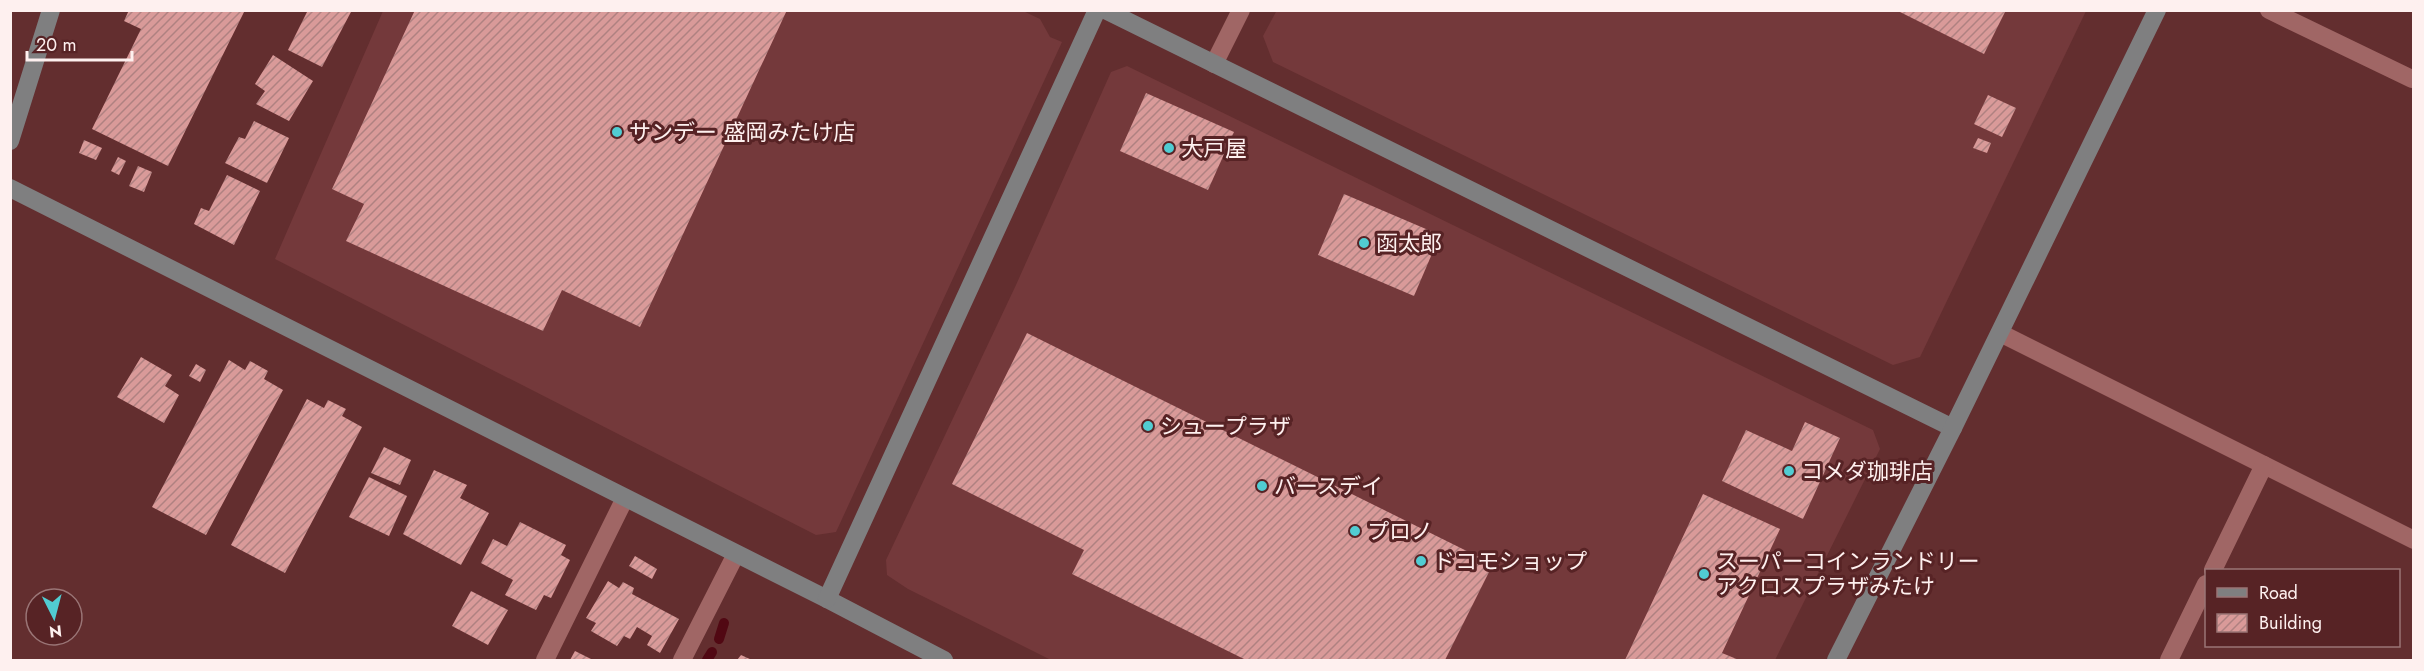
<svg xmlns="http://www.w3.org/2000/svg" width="2424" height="671" viewBox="0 0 2424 671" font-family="Jost,'Noto Sans JP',sans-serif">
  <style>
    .built { fill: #74393b }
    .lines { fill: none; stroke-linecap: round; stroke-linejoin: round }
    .stream { stroke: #510813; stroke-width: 10 }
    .building { fill: url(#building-hatch) }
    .street { stroke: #a06665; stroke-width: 18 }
    .secondary { stroke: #7f7f80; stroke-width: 18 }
    .poi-dot { fill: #51ccd2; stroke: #572325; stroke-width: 2 }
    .labels { text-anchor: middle; stroke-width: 6; stroke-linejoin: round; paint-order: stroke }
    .poi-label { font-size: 22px; fill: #fef0ef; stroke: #572325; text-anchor: start }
  </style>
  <defs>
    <pattern id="building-hatch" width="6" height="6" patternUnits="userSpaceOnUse" patternTransform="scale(1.5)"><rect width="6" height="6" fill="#d99a99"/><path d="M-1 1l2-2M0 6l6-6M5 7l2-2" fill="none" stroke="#af8181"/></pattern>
  </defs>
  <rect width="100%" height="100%" fill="#632e2f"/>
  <g class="built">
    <path d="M1277 10 2086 11 1920 357 1893 365 1273 62 1263 36Z"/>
    <path d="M383 11H1023L1040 19 1050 37 1062 42 836 532 816 535 275 259Z"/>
    <path d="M1127 66 1873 430 1880 449 1775 660H1051L908 589 887 575 886 560 1016 285 1111 72Z"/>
  </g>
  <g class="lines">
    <g class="stream">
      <path d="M719 639 724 623"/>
      <path d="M707 660 712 652"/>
    </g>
  </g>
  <g class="building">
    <path d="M129 10H245L168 166 92 129 141 29 124 21Z"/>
    <path d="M308 10H352L322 67 288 50Z"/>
    <path d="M415 10H787L640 327 562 290 543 331 346 241 364 204 332 189Z"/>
    <path d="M1896 10H2006L1984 54Z"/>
    <path d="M273 55 313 81 289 121 256 104 265 91 255 84Z"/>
    <path d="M1146 93 1234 132 1208 190 1120 151Z"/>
    <path d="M1988 95 2016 108 2002 137 1974 124Z"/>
    <path d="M254 121 289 138 267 183 225 163 239 137 245 139Z"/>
    <path d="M1978 138 1991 143 1987 153 1973 148Z"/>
    <path d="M84 140 102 148 96 160 79 153Z"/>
    <path d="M118 157 126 161 119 175 111 171Z"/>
    <path d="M138 166 152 172 144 192 129 186Z"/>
    <path d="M227 175 260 191 234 245 194 224 201 208 209 211Z"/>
    <path d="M1344 194 1440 235 1414 296 1318 255Z"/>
    <path d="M1027 333 1493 564 1445 660H1246L1072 574 1084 550 952 484Z"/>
    <path d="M141 357 172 375 165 386 179 395 164 423 117 397Z"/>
    <path d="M229 360 245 370 250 361 268 371 264 379 283 390 206 535 152 507Z"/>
    <path d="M196 364 206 370 200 382 189 376Z"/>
    <path d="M307 399 324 408 328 400 346 409 342 416 362 427 285 573 231 545Z"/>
    <path d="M1805 422 1840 438 1803 519 1722 481 1746 430 1792 451Z"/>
    <path d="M384 447 411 460 400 485 371 473Z"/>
    <path d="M434 470 467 485 460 498 489 513 461 565 403 534Z"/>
    <path d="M369 477 407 496 389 536 349 517Z"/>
    <path d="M1703 494 1780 529 1722 653 1739 660H1625Z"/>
    <path d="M520 522 566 545 561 555 570 560 551 598 544 595 536 610 505 595 513 580 481 563 493 539 507 546Z"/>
    <path d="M635 556 657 569 652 579 629 566Z"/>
    <path d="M608 581 619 588 623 582 634 588 632 594 679 619 660 653 647 645 652 636 637 627 630 639 624 636 617 646 591 631 596 623 586 618Z"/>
    <path d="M471 591 508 610 488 645 452 626Z"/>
    <path d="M575 651 593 660H570Z"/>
    <path d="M741 655 752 660H737Z"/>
  </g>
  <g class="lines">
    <g class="street">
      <path d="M2269 10 2412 79"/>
      <path d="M1214 64 1241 10"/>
      <path d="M2000 333 2414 540"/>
      <path d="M2213 570 2264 465"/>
      <path d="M545 660 625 498"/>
      <path d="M682 660 736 554"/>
      <path d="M2169 660 2206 584"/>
    </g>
    <g class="secondary">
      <path d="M1105 10 1953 428"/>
      <path d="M10 141 51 10"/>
      <path d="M10 188 827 599 944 660"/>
      <path d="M827 599 1097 10"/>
      <path d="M1836 660 1953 428 2157 10"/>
    </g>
  </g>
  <g class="poi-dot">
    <circle cx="617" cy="132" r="6"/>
    <circle cx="1169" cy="148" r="6"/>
    <circle cx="1364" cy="243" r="6"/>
    <circle cx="1148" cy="426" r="6"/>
    <circle cx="1789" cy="471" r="6"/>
    <circle cx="1262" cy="486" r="6"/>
    <circle cx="1355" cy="531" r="6"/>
    <circle cx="1421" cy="561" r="6"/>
    <circle cx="1704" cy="574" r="6"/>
  </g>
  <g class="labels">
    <g class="poi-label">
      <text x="629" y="140">サンデー 盛岡みたけ店</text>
      <text x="1181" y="156">大戸屋</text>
      <text x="1376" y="251">函太郎</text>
      <text x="1160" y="434">シュープラザ</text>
      <text x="1801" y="479">コメダ珈琲店</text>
      <text x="1274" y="494">バースデイ</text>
      <text x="1367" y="539">プロノ</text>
      <text x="1433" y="569">ドコモショップ</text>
      <text x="1716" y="569">スーパーコインランドリー<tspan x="1716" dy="25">アクロスプラザみたけ</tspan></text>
    </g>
  </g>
  <rect width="2424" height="671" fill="none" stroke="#fef0ef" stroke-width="24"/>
  <rect x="2205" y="569" width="195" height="78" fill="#572325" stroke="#9a7576" stroke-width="1.5"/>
  <rect x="2217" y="588" width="30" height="9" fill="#7f7f80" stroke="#9a7576" stroke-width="1.5"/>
  <text x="2259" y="599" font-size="18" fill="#fef0ef">Road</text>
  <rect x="2217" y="614" width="30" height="18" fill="url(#building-hatch)" stroke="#9a7576" stroke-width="1.5"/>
  <text x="2259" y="629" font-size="18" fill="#fef0ef">Building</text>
  <g transform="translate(54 617) rotate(174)"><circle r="28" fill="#572325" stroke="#9a7576" stroke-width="1.5"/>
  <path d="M0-4.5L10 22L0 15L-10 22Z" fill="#51ccd2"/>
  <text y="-9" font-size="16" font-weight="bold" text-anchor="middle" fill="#fef0ef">N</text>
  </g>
  <path d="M27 51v9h105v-9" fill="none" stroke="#fef0ef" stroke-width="3"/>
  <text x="36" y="51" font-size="18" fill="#fef0ef" stroke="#572325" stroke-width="4.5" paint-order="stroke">20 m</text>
</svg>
